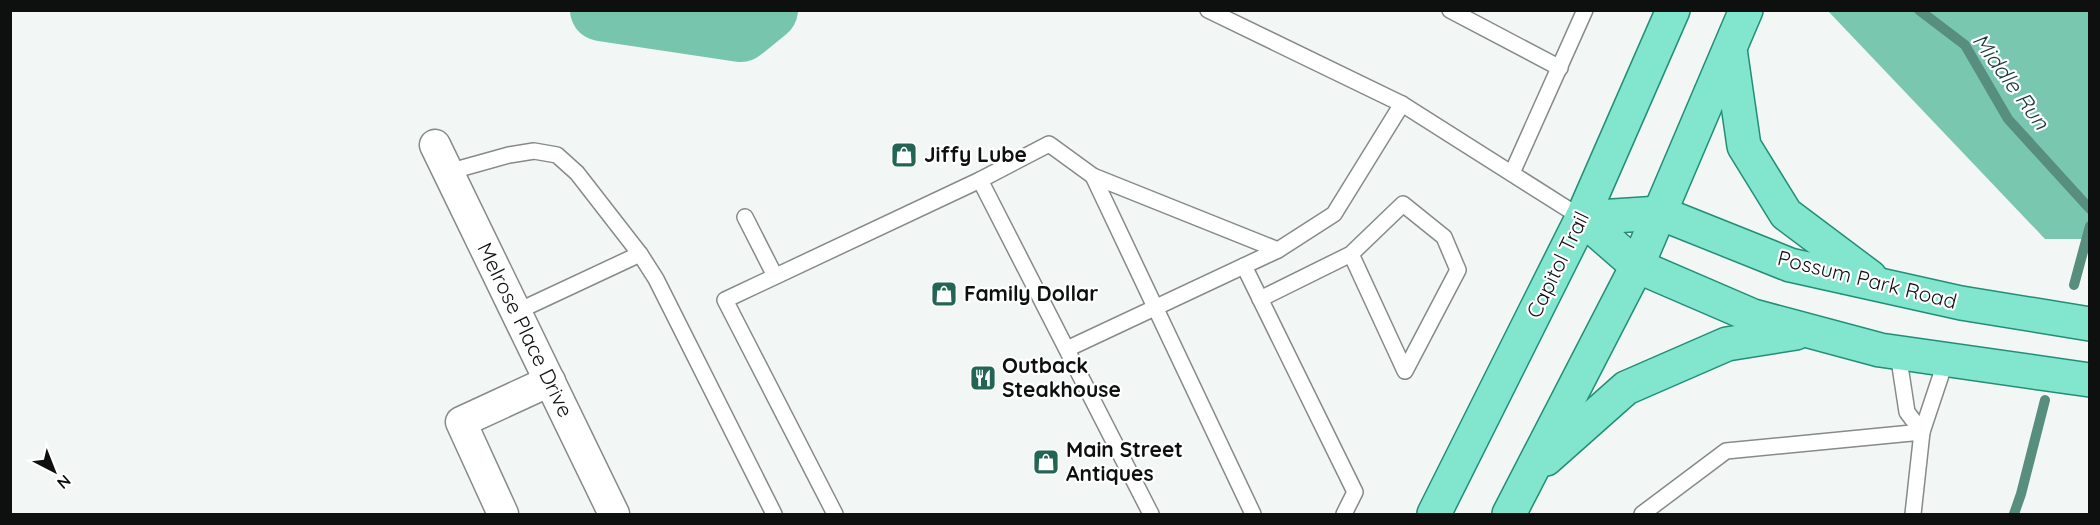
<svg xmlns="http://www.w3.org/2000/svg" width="2100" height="525" viewBox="0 0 2100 525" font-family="Quicksand,sans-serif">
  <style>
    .forest { fill: #7ac7b0 }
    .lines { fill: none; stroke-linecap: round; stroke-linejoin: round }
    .stream { stroke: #588e7e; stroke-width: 10 }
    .river { stroke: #78c5ae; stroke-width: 62 }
    .lane-casing { stroke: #868a89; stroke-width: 18 }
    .street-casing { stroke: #868a89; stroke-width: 33 }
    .primary-casing { stroke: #238e76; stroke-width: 36 }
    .lane { stroke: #fff; stroke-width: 15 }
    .street { stroke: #fff; stroke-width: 30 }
    .primary { stroke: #82e5ce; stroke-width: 33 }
    .labels { text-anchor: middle; stroke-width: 4.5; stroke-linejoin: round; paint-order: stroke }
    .poi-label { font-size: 21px; font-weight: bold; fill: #0e0f0f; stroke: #fff; text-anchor: start }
    .street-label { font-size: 21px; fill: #0e0f0f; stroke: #fff }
    .water-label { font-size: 22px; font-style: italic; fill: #183c32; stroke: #fff }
  </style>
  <rect width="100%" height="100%" fill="#f2f7f5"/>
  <path class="forest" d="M1828 11H2089V239H2045Z"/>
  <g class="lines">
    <g class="stream">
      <path d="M1919 10 1965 45 2008 119 2090 209"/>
      <path d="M2074 285 2090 226"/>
      <path d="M2014 514 2021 494 2045 400"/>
    </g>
    <path class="river" d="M601 10 741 31 767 10"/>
    <defs>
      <g id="lane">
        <path d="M1208 10 1402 104 1582 218"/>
        <path d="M1450 10 1560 68"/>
        <path d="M448 172 509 155 534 151 557 155 577 173 640 254 656 279 774 514"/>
        <path d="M1512 173 1585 10"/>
        <path d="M1093 176 1253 514"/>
        <path d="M745 217 775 276"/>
        <path d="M1244 266 1355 492 1344 514"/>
        <path d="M1260 299 1351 254 1405 371 1458 270 1444 237 1403 204 1351 254"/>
        <path d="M516 312 640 254"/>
        <path d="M1067 349 1278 250"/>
        <path d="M1898 353 1907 412 1922 432 1946 360"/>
        <path d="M835 514 725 300 980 180"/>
        <path d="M1151 514 980 180 1049 144 1093 176 1278 250 1334 214 1402 104"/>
        <path d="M1642 514 1726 451 1922 432 1913 514"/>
      </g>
      <g id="street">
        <path d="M435 145 614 514"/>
        <path d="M503 514 461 422 550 381"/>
      </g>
      <g id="primary">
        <path d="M1730 49 1744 146 1786 214 1870 277"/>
        <path d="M1582 218 1637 266 1753 316 1880 350 2090 380"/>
        <path d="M1582 218 1660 213 1790 265 1961 303 2090 324"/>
        <path d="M1546 459 1626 388 1727 344 1796 333"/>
        <path d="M1434 514 1582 218 1673 10"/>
        <path d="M1509 514 1637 266 1746 10"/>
      </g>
    </defs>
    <use href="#lane" class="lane-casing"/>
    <use href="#street" class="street-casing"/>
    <use href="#primary" class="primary-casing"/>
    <use href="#lane" class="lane"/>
    <use href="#street" class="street"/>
    <use href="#primary" class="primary"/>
  </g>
  <defs>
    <symbol id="shop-square" viewBox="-11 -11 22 22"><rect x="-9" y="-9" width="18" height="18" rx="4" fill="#236554" stroke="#fff"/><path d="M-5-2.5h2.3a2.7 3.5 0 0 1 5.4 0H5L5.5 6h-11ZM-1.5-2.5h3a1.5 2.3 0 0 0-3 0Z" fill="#fff"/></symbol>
    <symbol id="restaurant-square" viewBox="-11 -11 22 22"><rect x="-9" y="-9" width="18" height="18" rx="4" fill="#236554" stroke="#fff"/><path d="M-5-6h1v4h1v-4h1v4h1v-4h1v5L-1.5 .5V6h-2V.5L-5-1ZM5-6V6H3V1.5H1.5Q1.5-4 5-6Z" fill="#fff"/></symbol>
  </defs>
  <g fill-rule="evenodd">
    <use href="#shop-square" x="889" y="140" width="30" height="30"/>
    <use href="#shop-square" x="929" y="279" width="30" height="30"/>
    <use href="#restaurant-square" x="968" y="363" width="30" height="30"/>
    <use href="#shop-square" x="1031" y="447" width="30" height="30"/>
  </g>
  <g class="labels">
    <g class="poi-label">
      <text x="924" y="162">Jiffy Lube</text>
      <text x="964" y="301">Family Dollar</text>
      <text x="1002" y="373">Outback<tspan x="1002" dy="24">Steakhouse</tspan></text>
      <text x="1066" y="457">Main Street<tspan x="1066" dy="24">Antiques</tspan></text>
    </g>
    <g class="street-label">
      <text transform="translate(1558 265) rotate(-64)" y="7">Capitol Trail</text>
      <text transform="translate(1867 280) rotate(14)" y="7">Possum Park Road</text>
      <text transform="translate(525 330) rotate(64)" y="7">Melrose Place Drive</text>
    </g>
    <g class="water-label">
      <text transform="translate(2011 81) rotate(54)" y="8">Middle Run</text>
    </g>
  </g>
  <rect width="2100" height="525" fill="none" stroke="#0e0f0f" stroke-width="24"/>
  <g transform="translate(54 471) rotate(138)" stroke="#ffffff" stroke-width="4.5" paint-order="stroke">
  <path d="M0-4.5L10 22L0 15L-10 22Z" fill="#0e0f0f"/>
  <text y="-9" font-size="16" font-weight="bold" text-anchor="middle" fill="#0e0f0f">N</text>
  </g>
</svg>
